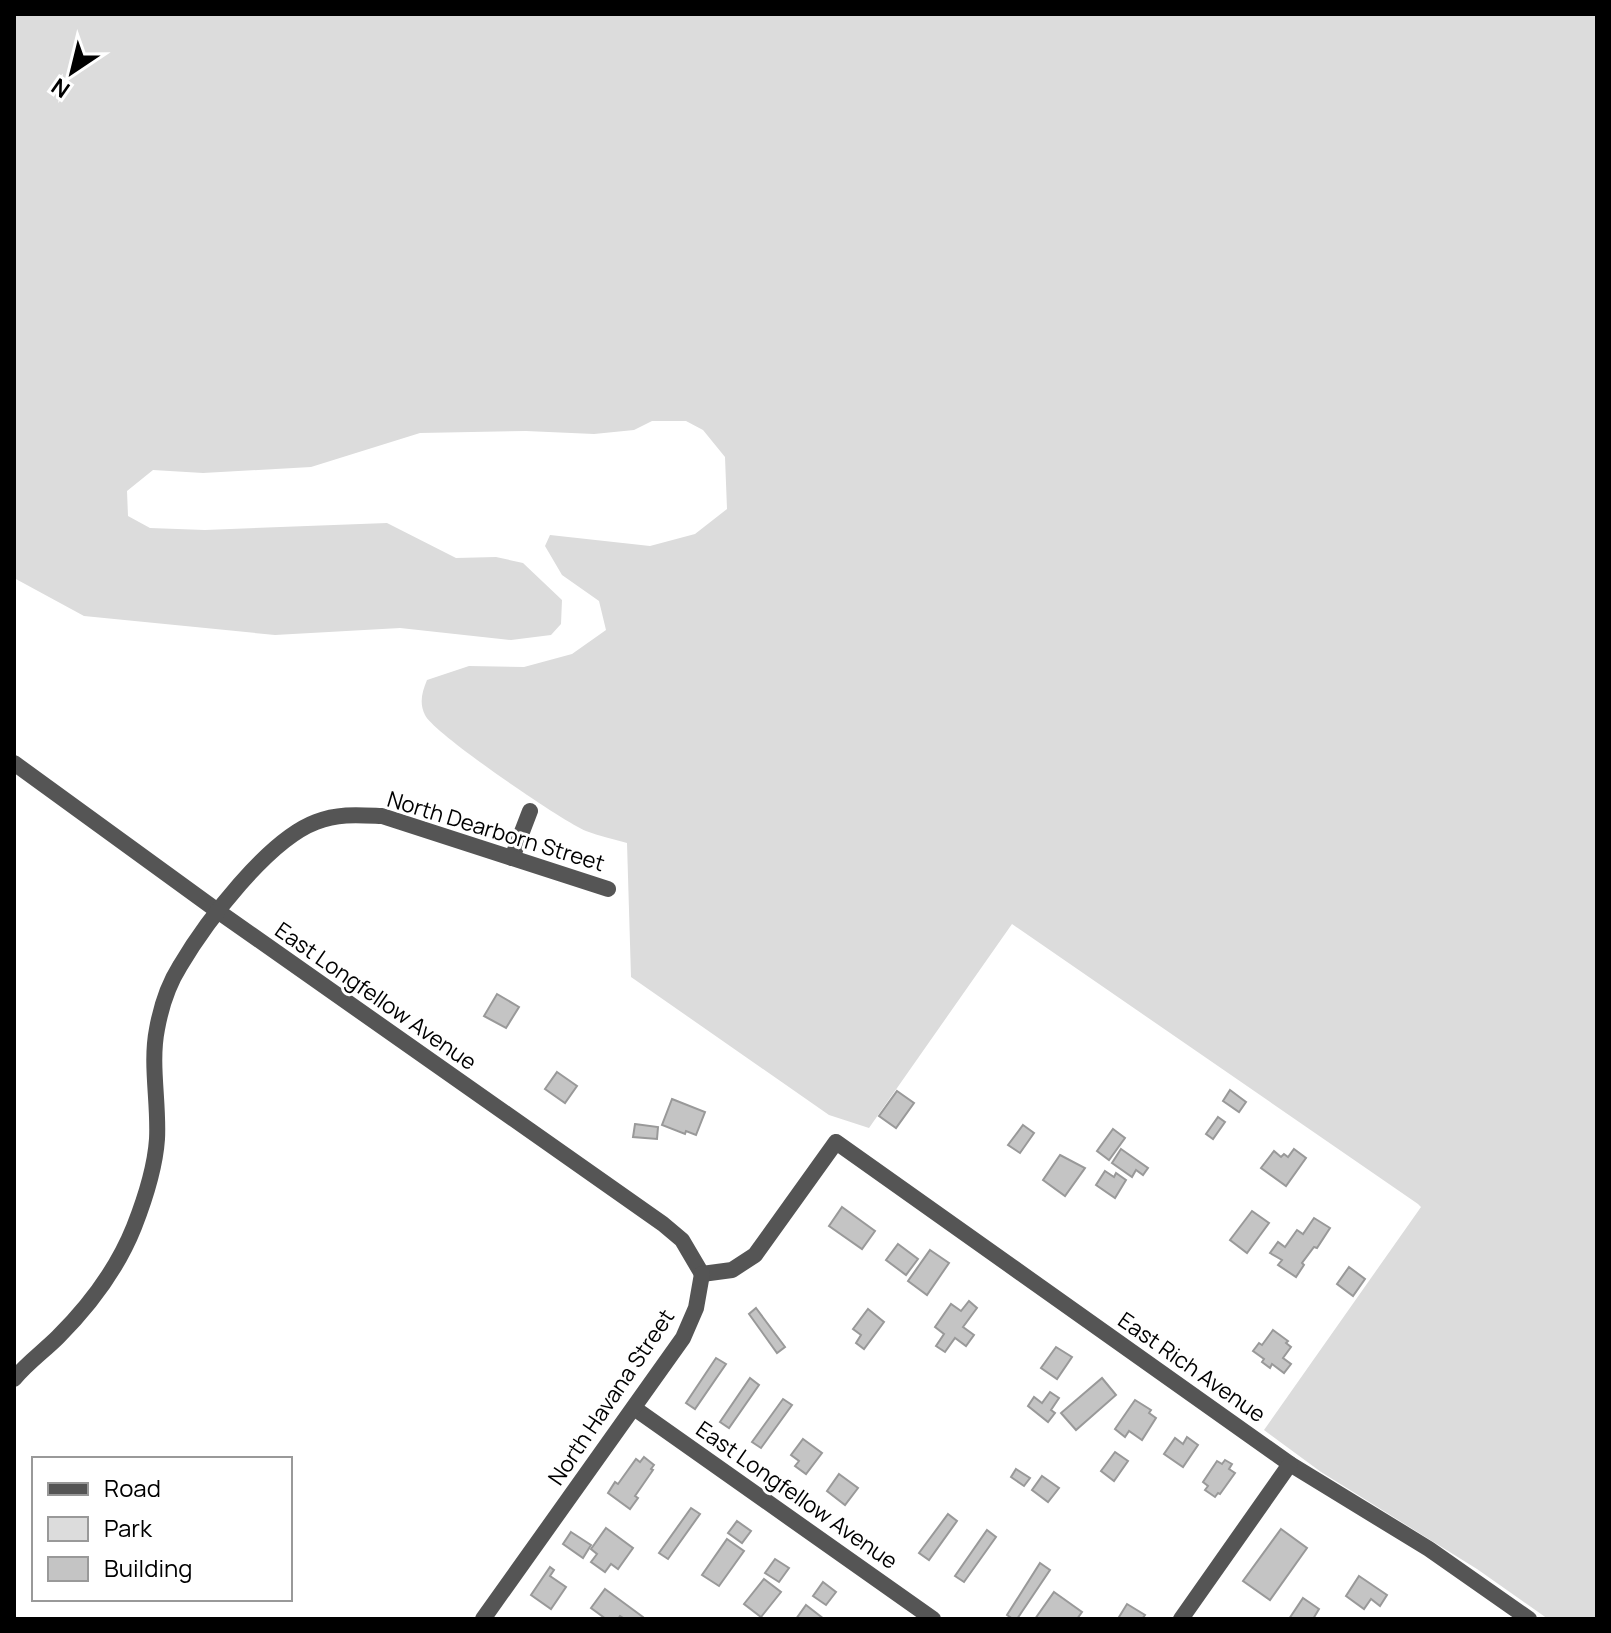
<svg xmlns="http://www.w3.org/2000/svg" width="1611" height="1633" viewBox="0 0 1611 1633" font-family="Manrope,sans-serif">
  <style>
    .green { fill: #dcdcdc }
    .building { fill: #c4c4c4; stroke: #999; stroke-width: 2 }
    .lines { fill: none; stroke-linecap: round; stroke-linejoin: round }
    .minor { stroke: #555; stroke-width: 16 }
    .labels { text-anchor: middle; stroke-width: 6; stroke-linejoin: round; paint-order: stroke }
    .street-label { font-size: 22px; fill: #000; stroke: #fff }
  </style>
  <rect width="100%" height="100%" fill="#fff"/>
  <path class="green" d="M14 14H1597V1619H1548L1477 1569 1321 1472 1264 1430 1421 1207 1418 1204 1012 924 869 1128 829 1115 631 977 627 843C614 839 599 836 586 831 562 821 433 733 425 715 419 703 422 692 427 680L469 666 524 667 572 654 606 630 599 601 562 575 545 546 550 535 650 546 695 534 727 509 725 457 703 430 686 421H652L634 430 594 434 526 431 420 433 311 467 203 473 153 470 127 491 128 516 150 528 205 530 387 523 456 558 496 557 523 563 562 600 561 624 551 635 511 640 400 628 275 635 84 616 14 578Z"/>
  <g class="building">
    <path d="M497 994 519 1007 506 1028 484 1016Z"/>
    <path d="M557 1072 577 1086 565 1103 545 1089Z"/>
    <path d="M1230 1090 1246 1102 1239 1112 1223 1101Z"/>
    <path d="M897 1091 914 1103 896 1128 879 1116Z"/>
    <path d="M672 1099 705 1112 696 1135 686 1131 685 1134 662 1125Z"/>
    <path d="M1218 1117 1225 1122 1213 1139 1206 1134Z"/>
    <path d="M635 1124 658 1127 657 1139 633 1137Z"/>
    <path d="M1023 1125 1034 1133 1020 1153 1008 1145Z"/>
    <path d="M1113 1129 1125 1138 1109 1160 1097 1151Z"/>
    <path d="M1121 1149 1148 1168 1143 1175 1136 1170 1132 1177 1112 1163Z"/>
    <path d="M1294 1149 1306 1158 1286 1186 1261 1168 1274 1151 1281 1157 1284 1154 1288 1157Z"/>
    <path d="M1060 1155 1085 1168 1065 1196 1043 1180Z"/>
    <path d="M1105 1171 1114 1177 1116 1173 1126 1180 1115 1198 1096 1185Z"/>
    <path d="M842 1207 875 1231 862 1249 829 1226Z"/>
    <path d="M1252 1211 1269 1223 1247 1253 1230 1240Z"/>
    <path d="M1314 1218 1330 1228 1317 1248 1314 1247 1302 1263 1304 1265 1296 1277 1278 1265 1282 1260 1270 1253 1278 1242 1285 1247 1297 1230 1303 1234Z"/>
    <path d="M898 1244 918 1259 906 1275 886 1260Z"/>
    <path d="M930 1250 949 1263 927 1295 908 1281Z"/>
    <path d="M1349 1267 1365 1279 1353 1296 1337 1284Z"/>
    <path d="M969 1301 977 1308 963 1327 974 1335 966 1346 955 1338 945 1352 936 1346 944 1334 935 1327 951 1304 961 1311Z"/>
    <path d="M756 1308 785 1347 777 1353 749 1314Z"/>
    <path d="M868 1309 884 1322 864 1349 856 1343 861 1335 853 1329Z"/>
    <path d="M1273 1330 1288 1341 1286 1343 1291 1347 1283 1358 1291 1364 1284 1373 1272 1364 1270 1368 1262 1362 1264 1359 1253 1351 1259 1343 1262 1345Z"/>
    <path d="M1056 1347 1072 1357 1057 1379 1041 1368Z"/>
    <path d="M716 1358 726 1364 695 1409 686 1403Z"/>
    <path d="M750 1378 759 1385 729 1428 720 1422Z"/>
    <path d="M1102 1378 1116 1395 1076 1430 1061 1413Z"/>
    <path d="M1050 1392 1059 1398 1051 1410 1055 1413 1048 1422 1028 1406 1034 1397 1042 1403Z"/>
    <path d="M783 1399 792 1405 761 1448 752 1442Z"/>
    <path d="M1135 1400 1151 1410 1149 1413 1156 1418 1142 1440 1129 1431 1125 1437 1115 1429Z"/>
    <path d="M1187 1437 1198 1445 1183 1467 1164 1454 1175 1438 1183 1444Z"/>
    <path d="M803 1439 822 1453 806 1474 795 1466 799 1461 791 1455Z"/>
    <path d="M1115 1452 1128 1461 1114 1481 1101 1471Z"/>
    <path d="M644 1457 654 1465 651 1469 653 1470 635 1496 638 1498 630 1509 608 1493 615 1482 618 1484 636 1459 640 1462Z"/>
    <path d="M1225 1460 1232 1464 1229 1469 1235 1473 1220 1494 1218 1493 1215 1497 1205 1490 1208 1486 1203 1482 1217 1461 1222 1464Z"/>
    <path d="M1016 1469 1030 1478 1024 1486 1011 1477Z"/>
    <path d="M839 1474 858 1488 845 1505 827 1491Z"/>
    <path d="M1042 1476 1059 1488 1048 1502 1032 1490Z"/>
    <path d="M691 1508 700 1514 668 1559 659 1553Z"/>
    <path d="M948 1514 957 1521 929 1560 919 1553Z"/>
    <path d="M737 1521 751 1531 742 1543 728 1533Z"/>
    <path d="M606 1528 633 1548 618 1569 611 1564 605 1572 591 1562 597 1554 591 1549Z"/>
    <path d="M1281 1529 1307 1548 1270 1600 1243 1581Z"/>
    <path d="M987 1530 996 1537 964 1582 955 1576Z"/>
    <path d="M571 1532 591 1545 583 1558 563 1544Z"/>
    <path d="M727 1539 744 1551 719 1586 702 1575Z"/>
    <path d="M775 1559 789 1568 779 1582 765 1573Z"/>
    <path d="M1040 1563 1050 1570 1017 1619H1013L1007 1615Z"/>
    <path d="M550 1567 554 1570 550 1576 566 1587 551 1609 531 1595Z"/>
    <path d="M1359 1576 1387 1595 1380 1606 1371 1599 1364 1609 1346 1596Z"/>
    <path d="M764 1579 781 1592 761 1617 744 1604Z"/>
    <path d="M823 1582 836 1592 826 1605 813 1596Z"/>
    <path d="M605 1589 643 1617 642 1619H625L620 1616 618 1619H606L591 1608Z"/>
    <path d="M1054 1592 1082 1612 1077 1619H1035Z"/>
    <path d="M1303 1598 1319 1609 1313 1619H1289Z"/>
    <path d="M1127 1604 1145 1615 1142 1619H1120L1119 1617Z"/>
    <path d="M806 1605 824 1619H796Z"/>
  </g>
  <g class="lines">
    <g class="minor">
      <path d="M14 763 219 912 663 1224 682 1240 702 1274"/>
      <path d="M512 858 530 811"/>
      <path d="M702 1274 732 1270 755 1255 836 1142 1290 1464 1429 1549 1529 1619"/>
      <path d="M14 1379C27 1363 44 1351 58 1337 89 1306 118 1267 134 1227 145 1199 155 1169 157 1139 159 1103 150 1064 157 1029 161 1007 168 985 180 966 206 922 268 840 316 822 339 813 359 815 382 816L608 889"/>
      <path d="M634 1408 933 1619"/>
      <path d="M483 1619 683 1338 696 1308 702 1274"/>
      <path d="M1181 1619 1290 1464"/>
    </g>
  </g>
  <g class="labels">
    <g class="street-label">
      <text transform="translate(496 831) rotate(17)" y="8">North Dearborn Street</text>
      <text transform="translate(376 996) rotate(35)" y="8">East Longfellow Avenue</text>
      <text transform="translate(1192 1367) rotate(35)" y="8">East Rich Avenue</text>
      <text transform="translate(611 1397) rotate(-56)" y="8">North Havana Street</text>
      <text transform="translate(797 1495) rotate(35)" y="8">East Longfellow Avenue</text>
    </g>
  </g>
  <rect width="1611" height="1633" fill="none" stroke="#000000" stroke-width="32"/>
  <rect x="32" y="1457" width="260" height="144" fill="#ffffff" stroke="#999999" stroke-width="2"/>
  <rect x="48" y="1483" width="40" height="12" fill="#555555" stroke="#999999" stroke-width="2"/>
  <text x="104" y="1497" font-size="24" fill="#000000">Road</text>
  <rect x="48" y="1517" width="40" height="24" fill="#dcdcdc" stroke="#999999" stroke-width="2"/>
  <text x="104" y="1537" font-size="24" fill="#000000">Park</text>
  <rect x="48" y="1557" width="40" height="24" fill="#c4c4c4" stroke="#999999" stroke-width="2"/>
  <text x="104" y="1577" font-size="24" fill="#000000">Building</text>
  <g transform="translate(72 72) rotate(215)" stroke="#ffffff" stroke-width="6" paint-order="stroke">
  <path d="M0-6L14 30L0 20L-14 30Z" fill="#000000"/>
  <text y="-12" font-size="22" font-weight="bold" text-anchor="middle" fill="#000000">N</text>
  </g>
</svg>
